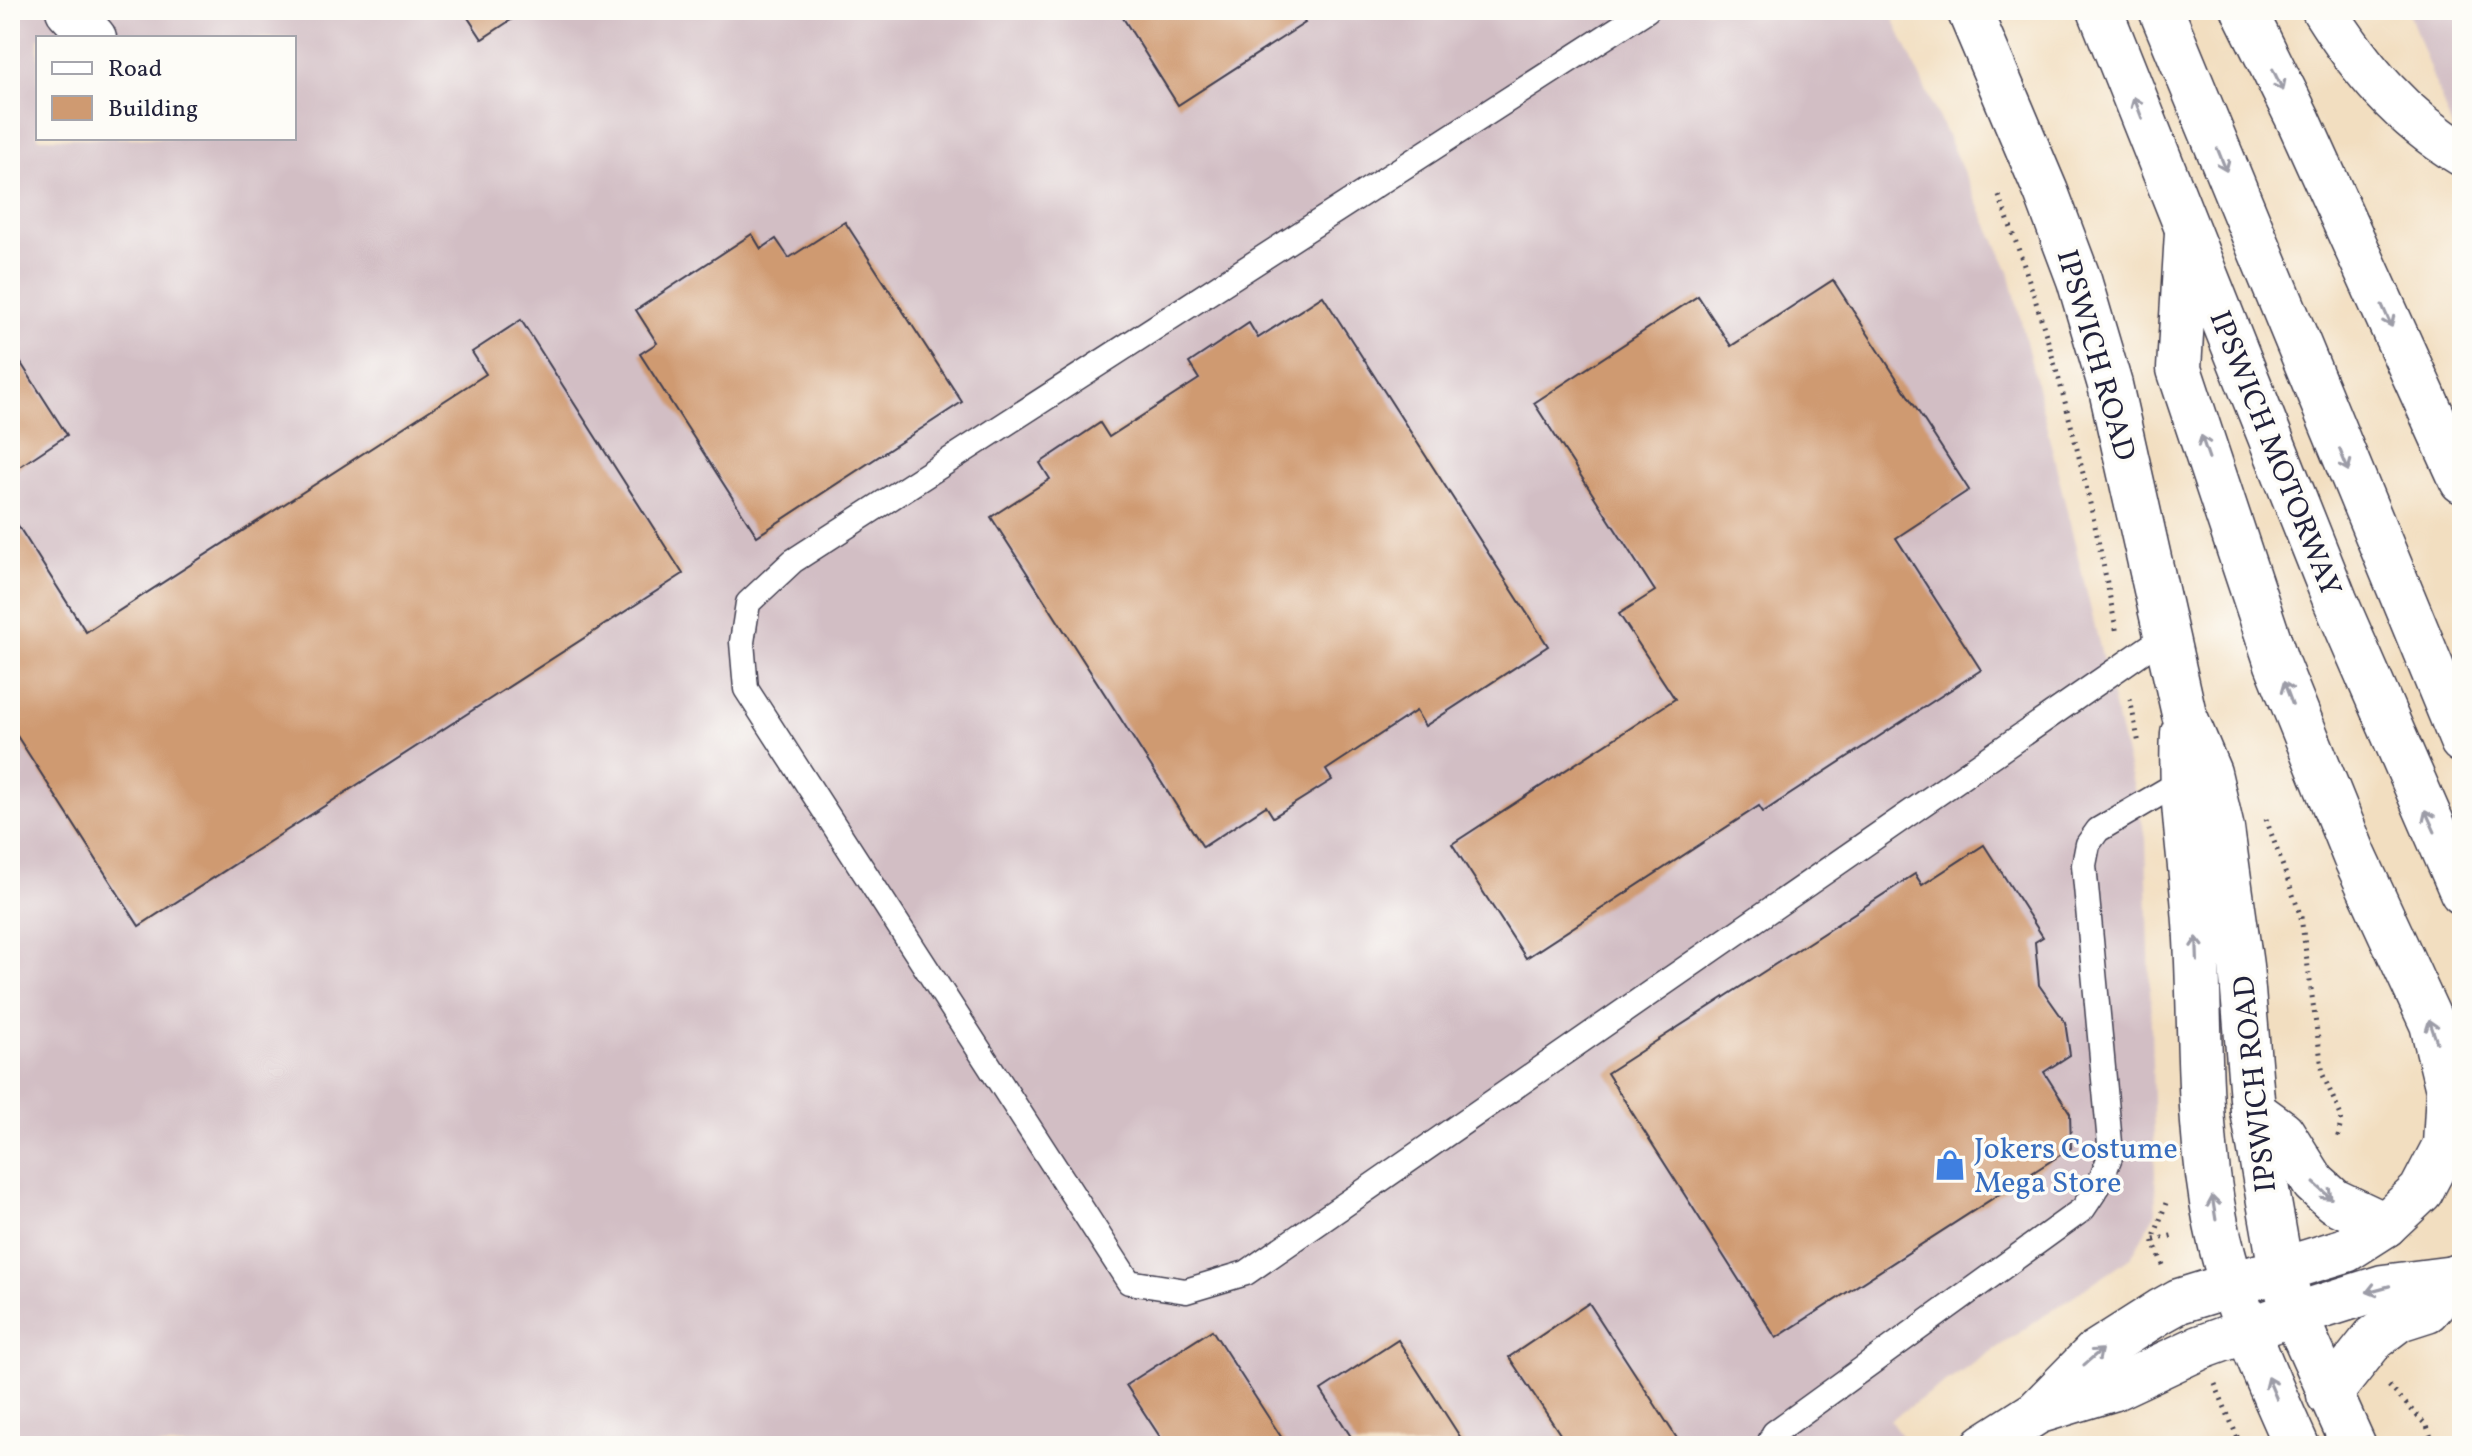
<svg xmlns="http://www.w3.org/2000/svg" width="2472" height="1456" viewBox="0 0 2472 1456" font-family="Vollkorn,serif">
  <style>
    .industrial { fill: #d2bec4; fill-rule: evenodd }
    .building { fill: #cf9a71 }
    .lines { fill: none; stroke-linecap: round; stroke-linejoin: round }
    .service-casing { stroke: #413e4f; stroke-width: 27 }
    .minor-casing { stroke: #413e4f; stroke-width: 47 }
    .motorway-casing { stroke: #413e4f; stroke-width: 47 }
    .path { stroke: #413e4f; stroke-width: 5; stroke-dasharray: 2 6; stroke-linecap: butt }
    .service { stroke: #fff; stroke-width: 24 }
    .minor { stroke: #fff; stroke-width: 44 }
    .motorway { stroke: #fff; stroke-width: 44 }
    .oneway { stroke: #9c9ca7 }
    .labels { text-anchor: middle; stroke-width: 7; stroke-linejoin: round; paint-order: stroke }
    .street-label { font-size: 30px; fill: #22223b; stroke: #fdfcf7 }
    .shop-label { font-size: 30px; fill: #366cbe; stroke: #fdfcf7; text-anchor: start }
  </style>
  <rect width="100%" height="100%" fill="#fdfcf7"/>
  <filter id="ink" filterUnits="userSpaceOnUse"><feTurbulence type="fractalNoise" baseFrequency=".0125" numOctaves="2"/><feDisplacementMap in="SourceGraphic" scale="16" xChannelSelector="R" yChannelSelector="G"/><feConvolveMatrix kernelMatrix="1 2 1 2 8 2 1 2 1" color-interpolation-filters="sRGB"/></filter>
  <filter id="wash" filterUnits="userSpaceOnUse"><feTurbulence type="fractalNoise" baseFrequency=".006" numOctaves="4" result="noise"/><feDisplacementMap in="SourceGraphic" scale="32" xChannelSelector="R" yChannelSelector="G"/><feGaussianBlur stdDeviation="1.8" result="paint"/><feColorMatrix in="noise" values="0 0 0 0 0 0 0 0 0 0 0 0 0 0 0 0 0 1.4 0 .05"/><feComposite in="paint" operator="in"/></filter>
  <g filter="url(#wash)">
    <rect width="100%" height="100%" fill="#f2dec0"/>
    <g class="industrial">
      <path d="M10 10H1889L2009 271 2146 838 2156 1212 2131 1257 1890 1420 1908 1446H10ZM38 38H294V138H38Z"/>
      <path d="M2408 10H2462V155Z"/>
    </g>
    <g id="blocks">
      <g class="building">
        <path d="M463 10H526L482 39Z"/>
        <path d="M1118 10H1296L1305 23 1178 105Z"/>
        <path d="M845 222 962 402 757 536 640 354 657 343 636 310 752 234 761 249 776 239 789 258Z"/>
        <path d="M1833 280 1969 490 1896 538 1981 670 1763 812 1759 806 1526 958 1452 844 1675 699 1619 614 1655 591 1534 403 1698 296 1731 346Z"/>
        <path d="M1323 296 1548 646 1425 726 1416 711 1326 770 1332 780 1273 817 1266 806 1203 847 991 517 1050 479 1040 463 1100 423 1109 437 1199 379 1189 363 1249 323 1258 338Z"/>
        <path d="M521 320 683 574 139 926 10 725V513L86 632 486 374 472 352Z"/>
        <path d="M10 346 67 435 10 473Z"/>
        <path d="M1984 845 2043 937 2035 942 2039 985 2065 1022 2070 1055 2044 1072 2070 1113 2071 1148 1776 1338 1607 1073 1915 874 1922 885Z"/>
        <path d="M1589 1303 1682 1446H1568L1509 1357Z"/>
        <path d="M1212 1330 1287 1446H1166L1126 1385Z"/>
        <path d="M1398 1340 1466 1446H1357L1321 1390Z"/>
      </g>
    </g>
  </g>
  <g filter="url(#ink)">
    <use href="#blocks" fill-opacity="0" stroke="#413e4f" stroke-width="2"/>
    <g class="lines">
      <defs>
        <g id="service">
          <path d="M1647 10 793 561 748 603 742 642 746 689 1129 1282 1186 1291 1246 1273 2168 634"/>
          <path d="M1768 1446 1774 1433 2083 1209 2099 1185 2111 1154 2084 865 2088 844 2098 830 2180 782"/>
        </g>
        <g id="minor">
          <path d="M68 10 94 38"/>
          <path d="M1969 10 2046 192 2079 280 2110 385 2184 714 2209 773 2222 829 2241 966 2253 1111 2281 1270 2295 1315 2354 1446"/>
          <path d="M2324 10C2361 69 2401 117 2462 154"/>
          <path d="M2183 733C2179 802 2193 870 2196 939 2201 1034 2197 1130 2216 1224 2232 1301 2265 1375 2297 1446"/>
          <path d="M2043 1410 2112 1389 2199 1348 2273 1321"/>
          <path d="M1984 1446 2037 1412 2095 1353 2161 1311 2179 1301 2260 1276"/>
        </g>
        <g id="motorway">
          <path d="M2100 10 2335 600 2462 892"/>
          <path d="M2161 10 2462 741"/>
          <path d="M2244 10 2299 121 2462 481"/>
          <path d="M2187 232 2179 369 2277 664 2355 857 2432 1024 2448 1090 2445 1145 2421 1191 2385 1225 2346 1250 2281 1270"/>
          <path d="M2253 1111 2282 1132 2314 1183 2334 1201 2385 1225"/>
          <path d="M2295 1315 2383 1287 2462 1277"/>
          <path d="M2329 1395 2374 1338 2399 1319 2427 1310 2455 1277"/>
        </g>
      </defs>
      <use href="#service" class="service-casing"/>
      <use href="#minor" class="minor-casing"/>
      <use href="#motorway" class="motorway-casing"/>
      <g class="path">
        <path d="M1999 196C2053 337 2089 486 2117 634"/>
        <path d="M2130 699 2139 744"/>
        <path d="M2266 819 2301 917 2323 1075 2342 1118 2337 1140"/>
        <path d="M2154 1240 2175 1235"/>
        <path d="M2163 1265 2153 1240 2167 1200"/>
        <path d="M2215 1384 2241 1446"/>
        <path d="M2389 1386 2427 1426 2434 1446"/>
      </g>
      <use href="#service" class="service"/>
      <use href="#minor" class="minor"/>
      <use href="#motorway" class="motorway"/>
    </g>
    <defs><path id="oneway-shaft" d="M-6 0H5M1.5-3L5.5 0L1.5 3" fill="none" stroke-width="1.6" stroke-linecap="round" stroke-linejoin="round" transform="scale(2)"/></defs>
    <g class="oneway">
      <use href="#oneway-shaft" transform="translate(2278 80) rotate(64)"/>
      <use href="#oneway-shaft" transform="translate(2138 108) rotate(-111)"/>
      <use href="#oneway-shaft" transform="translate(2222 160) rotate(68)"/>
      <use href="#oneway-shaft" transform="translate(2387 316) rotate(66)"/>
      <use href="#oneway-shaft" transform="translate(2205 447) rotate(-109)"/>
      <use href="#oneway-shaft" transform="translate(2344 460) rotate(68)"/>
      <use href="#oneway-shaft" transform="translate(2288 693) rotate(-111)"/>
      <use href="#oneway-shaft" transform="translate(2430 821) rotate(-114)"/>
      <use href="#oneway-shaft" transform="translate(2197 949) rotate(-92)"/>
      <use href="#oneway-shaft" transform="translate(2433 1031) rotate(-109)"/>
      <use href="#oneway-shaft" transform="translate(2323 1191) rotate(42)"/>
      <use href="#oneway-shaft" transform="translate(2214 1208) rotate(-99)"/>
      <use href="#oneway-shaft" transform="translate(2378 1289) rotate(165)"/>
      <use href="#oneway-shaft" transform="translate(2093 1357) rotate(-41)"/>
      <use href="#oneway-shaft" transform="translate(2272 1388) rotate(-113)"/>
    </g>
  </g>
  <defs>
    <symbol id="shop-bare" viewBox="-9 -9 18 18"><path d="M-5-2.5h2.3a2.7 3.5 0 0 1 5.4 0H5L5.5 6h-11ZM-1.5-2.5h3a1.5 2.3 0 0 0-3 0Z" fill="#3f7fe0" stroke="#fdfcf7" stroke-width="2.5" paint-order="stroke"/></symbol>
  </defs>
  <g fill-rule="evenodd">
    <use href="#shop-bare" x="1928" y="1143" width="44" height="44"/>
  </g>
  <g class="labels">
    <g class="street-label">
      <text transform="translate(2097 355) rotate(74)" y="10">IPSWICH ROAD</text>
      <text transform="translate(2276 453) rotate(68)" y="10">IPSWICH MOTORWAY</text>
      <text transform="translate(2254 1084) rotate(-96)" y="10">IPSWICH ROAD</text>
    </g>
    <g class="shop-label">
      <text x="1974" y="1158">Jokers Costume<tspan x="1974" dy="34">Mega Store</tspan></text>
    </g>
  </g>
  <rect width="2472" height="1456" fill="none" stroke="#fdfcf7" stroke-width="40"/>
  <rect x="36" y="36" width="260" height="104" fill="#fdfcf7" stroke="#a5a5ac" stroke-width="2"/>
  <rect x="52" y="62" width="40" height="12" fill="#ffffff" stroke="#a5a5ac" stroke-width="2"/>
  <text x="108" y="76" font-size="24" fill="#22223b">Road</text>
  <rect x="52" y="96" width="40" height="24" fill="#cf9a71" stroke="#a5a5ac" stroke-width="2"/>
  <text x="108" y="116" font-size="24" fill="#22223b">Building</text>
</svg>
